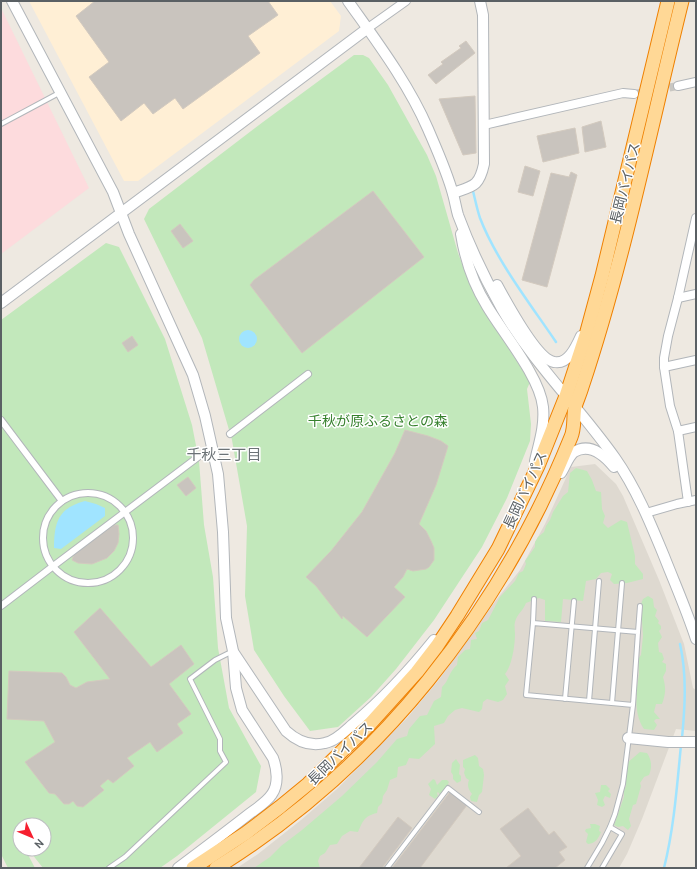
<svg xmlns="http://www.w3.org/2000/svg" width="697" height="869" font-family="Cabin,'Noto Sans JP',sans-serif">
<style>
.commercial{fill:#ffefd5}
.education{fill:#ded9d0}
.medical{fill:#fddbdd}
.green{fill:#c2e8bb}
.water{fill:#a0e4ff}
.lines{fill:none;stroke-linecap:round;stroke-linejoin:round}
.stream{stroke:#a0e4ff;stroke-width:2.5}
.building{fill:#c9c4be;stroke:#d3cabf}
.minor-tunnel{stroke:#c9c7c2;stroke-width:8;stroke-dasharray:8 4;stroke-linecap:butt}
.service-casing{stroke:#b2b6ba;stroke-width:6}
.pedestrian-casing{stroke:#b2b6ba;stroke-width:8}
.minor-casing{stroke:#b2b6ba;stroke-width:10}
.tertiary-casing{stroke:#b2b6ba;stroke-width:12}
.trunk-casing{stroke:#ef8000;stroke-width:15}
.service{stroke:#fff;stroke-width:4}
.pedestrian{stroke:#fff;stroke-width:6}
.minor{stroke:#fff;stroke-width:8}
.tertiary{stroke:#fff;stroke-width:10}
.trunk{stroke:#ffd896;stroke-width:13}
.labels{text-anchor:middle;stroke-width:3;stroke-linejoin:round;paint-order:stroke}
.street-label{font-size:14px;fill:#5a6064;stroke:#fff}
.park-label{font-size:14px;fill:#36812d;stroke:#fff}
.neighbourhood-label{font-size:15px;fill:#6b7276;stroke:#fff}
</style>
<rect width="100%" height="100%" fill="#eee9e1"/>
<!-- commercial -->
<polygon class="commercial" points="29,1 330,1 341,16 339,31 138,181 124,181"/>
<!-- education -->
<polygon class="education" points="595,464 616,484 623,496 659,580 684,644 693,688 696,690 696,731 676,729 642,819 627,854 619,868 237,868 258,854 301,820 337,789 407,718 438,681 497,599 520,570 545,524 571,467"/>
<!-- medical -->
<polygon class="medical" points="1,8 89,188 1,254"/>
<!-- green -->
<g class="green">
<polygon points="354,55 363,55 369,58 388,85 427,155 436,176 458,253 468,279 485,311 530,382 527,389 531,424 530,441 507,498 482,547 434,620 396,669 371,697 338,727 310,731 284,696 254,650 245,596 247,526 232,440 202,338 144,219 149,209 263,122"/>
<polygon points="106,243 119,247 165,339 192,425 199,461 204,525 213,577 218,648 229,708 261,766 256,792 177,856 160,868 43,868 28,849 44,849 44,825 20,825 20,838 18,837 20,840 20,849 25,849 35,868 8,868 1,854 1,320"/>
<path d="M576,468L587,471L592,480L596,491L601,492L602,509L605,516L603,523L608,528L621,520L627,522L635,556V564L643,574V579L627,583L614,584L610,580L612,574L608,572L601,573L596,579L586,581L583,601L563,599L561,622L545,621V600L539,598L526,603C523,611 517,614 515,622C514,626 515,630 515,634C515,645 512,666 505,674L509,680L505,686L507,694L503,700L498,702L487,699L483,702L482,709L479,712L462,708L455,710L448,716L444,723L434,726L435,744L419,759L409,758L406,765L398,767L397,777L390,780L387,790L383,796L382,803L378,807L377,813C364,816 363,821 358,832L350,831L342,836L337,844L330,845L325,853L320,856L318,861L320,868H254L270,857L281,846L302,830L342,796L377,762L397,739L407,736L409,729L420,716L427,715L434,701L441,697L442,687C449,681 449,671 457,665L458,657L465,650L470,649L471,640L477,639L475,633L479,631L482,623L488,620L500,597L515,581L519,573L523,571L526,564L525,561L535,547V542L538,537L544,532L546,526L550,520L553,512L563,496L568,492L570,473Z"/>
<path d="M648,596L653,599L654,607L657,610L655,616L659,621L658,623L661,626V629L659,631L662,637L658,643L659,652L662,653L664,659L662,662L666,664V671L663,677C666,688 666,693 662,704H656L654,712L660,719H656L654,721L657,725L654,730L644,729C638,721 635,705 637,696L636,694L639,674L638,659L641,655L643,636L641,604L643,599Z"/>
<path d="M640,752L647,753C652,760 652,768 649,775L644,777L640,783L641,786L636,804L633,805L629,819L631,826L628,830L623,826L618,827L614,825L624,797V790L626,786V769L627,763Z"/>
<path d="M475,755L478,758L479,766L483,769L484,775L482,792L479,795L477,802L471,801L470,797L472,794C468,789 467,785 469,780L466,778L464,773L465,769L463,767V760Z"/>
<polygon points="456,759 460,765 459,774 461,776 461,781 457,783 453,779 453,775 451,772 452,763"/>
<polygon points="433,779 435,780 437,785 442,780 447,780 449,782 448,784 450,787 444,794 440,795 438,792 437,793 438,796 435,799 429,795 431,789 428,784"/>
<polygon points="601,785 606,785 610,789 608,791 611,794 610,798 605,796 603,800 605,805 602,807 597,805 598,800 595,793 600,792"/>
<path d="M590,824H595L600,826L599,831L601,832C598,839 596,843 588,844L586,842L588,834L585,831L586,829L591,828Z"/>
</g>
<!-- water -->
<g class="water">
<circle cx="248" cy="339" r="9"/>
<path d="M85,501L96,504L105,508V516L61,549L54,548C54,523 58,508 85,501Z"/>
</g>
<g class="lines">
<!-- stream -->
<g class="stream">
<path d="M473,191C475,199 477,209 480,218C496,260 531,305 556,342"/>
<path d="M680,644C687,675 685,707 682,738"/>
<path d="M664,868C674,828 677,786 681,745"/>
</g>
</g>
<!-- building -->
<g class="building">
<polygon points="95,1 268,1 278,15 248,36 260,53 183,109 175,98 153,114 144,103 121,121 89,77 109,62 76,16"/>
<polygon points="466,41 475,53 436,84 428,75 443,64 441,62 461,48 459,46"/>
<polygon points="475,96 476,153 463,155 439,99"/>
<polygon points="601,121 606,147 585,152 582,127"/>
<polygon points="575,128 579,153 543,162 537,136"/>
<polygon points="525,166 540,171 533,196 518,192"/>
<polygon points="571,172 577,175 547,287 522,280 551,173 569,177"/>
<polygon points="373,191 424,257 302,353 250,285 254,280"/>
<polygon points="180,224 193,241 183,248 171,231"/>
<polygon points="132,336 138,345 128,352 122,343"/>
<polygon points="405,430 428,436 441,441 448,446 436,485 419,524 426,531 431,541 434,548 434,560 429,567 426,569 413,571 407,569 403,577 394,587 405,597 367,637 343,616 342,619 316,586 306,577 331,551 362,512 395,453"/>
<polygon points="188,477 196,488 186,496 177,485"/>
<polygon points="114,525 118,525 119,534 118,543 114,551 107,558 92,564 78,563 72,560 74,554"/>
<polygon points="100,608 151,667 181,645 194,664 169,684 191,714 177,724 183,733 157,752 150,742 127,758 134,766 113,783 108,779 100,786 104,790 83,807 77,806 73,801 69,804 64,804 55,794 49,793 25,762 55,742 44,721 7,719 9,671 62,673 66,677 70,685 76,688 87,682 110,679 74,632"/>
<polygon points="450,792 467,805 420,868 392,868"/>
<polygon points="528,808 549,835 554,831 567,847 559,852 565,860 555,868 506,868 521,856 500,829"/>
<polygon points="398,817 412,828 382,868 359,868"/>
</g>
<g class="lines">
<!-- minor-tunnel -->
<polyline class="minor-tunnel" points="634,94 678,86"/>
<defs>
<g id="service">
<polyline points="1,124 59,93"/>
<polyline points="533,623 534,599"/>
<polyline points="638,632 640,606"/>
<polyline points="565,699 574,601"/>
<polyline points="589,701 599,581"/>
<polyline points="612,703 622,583"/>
<polyline points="109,868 125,857 226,762 220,751 220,739 190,679 215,660 233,651"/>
<polyline points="387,868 448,788 479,812"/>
<polyline points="587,868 602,843 610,827 615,814 623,784 633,705 638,632 533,623 526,695 633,705"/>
<polyline points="602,868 622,834 610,827"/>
</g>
<g id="pedestrian">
<polyline points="1,420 62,501"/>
<polyline points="230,434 308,374"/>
<circle cx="88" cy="538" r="45"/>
<polyline points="1,606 52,567 198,457"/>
</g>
<g id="minor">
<polyline points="368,28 406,1"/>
<polyline points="678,86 696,82"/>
<polyline points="484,125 623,93 634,94"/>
<polyline points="678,298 696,294"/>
<polyline points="664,367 696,360"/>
<polyline points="678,431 696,427"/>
<polyline points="688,502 678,431 670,406 664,367 664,358 668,336 678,298 696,218"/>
<polyline points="646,513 677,504 696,500"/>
</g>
<g id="tertiary">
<path d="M12,1L113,192L129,234L193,375L205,416L218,474L223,532L226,618L233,651L236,688L242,710L273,758C277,769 279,784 272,794C267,802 257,808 249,814C226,832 202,850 178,868"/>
<path d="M348,1C377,42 408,83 428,129C437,150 447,172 453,194C455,201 456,208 458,215C470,247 485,279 502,309C533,363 579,407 615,458C636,488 650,522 664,556C675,584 687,611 696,639"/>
<path d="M453,193C473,186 479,187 484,164L483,15L480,1"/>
<path d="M461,234C465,259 474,285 487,306C503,333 540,377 543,407C545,426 539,443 535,461"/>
<path d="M497,285C506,301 536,359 554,362C568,365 576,347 581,336"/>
<polyline points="1,303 368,28"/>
<path d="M561,473C565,467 568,457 574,452C590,442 605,456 614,467"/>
<path d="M234,653L286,731C297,741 310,747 325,743C336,741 345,731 353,724C383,699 409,671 434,640"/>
<polyline points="628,738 668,742 696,742"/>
</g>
<g id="trunk">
<polyline points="193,868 246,833 280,807 308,784 370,724 417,672 437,646 457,616 498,549 538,466 566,396 586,335 602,276 668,1"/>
<path d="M216,868C378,768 500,613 571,437C575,428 573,417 575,407C577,400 580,394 582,387C624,261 650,130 682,1"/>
</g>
</defs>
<!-- service casing -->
<use href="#service" class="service-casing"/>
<!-- pedestrian casing -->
<use href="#pedestrian" class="pedestrian-casing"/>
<!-- minor casing -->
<use href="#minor" class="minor-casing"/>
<!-- tertiary casing -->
<use href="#tertiary" class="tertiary-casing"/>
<!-- trunk casing -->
<use href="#trunk" class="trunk-casing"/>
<!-- service -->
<use href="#service" class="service"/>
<!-- pedestrian -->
<use href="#pedestrian" class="pedestrian"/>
<!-- minor -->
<use href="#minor" class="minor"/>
<!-- tertiary -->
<use href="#tertiary" class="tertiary"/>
<!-- trunk -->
<use href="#trunk" class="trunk"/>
</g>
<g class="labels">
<!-- street labels -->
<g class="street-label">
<text transform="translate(625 183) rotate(-76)" y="5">長岡バイパス</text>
<text transform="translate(525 490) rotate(-65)" y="5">長岡バイパス</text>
<text transform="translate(340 753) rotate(-44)" y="5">長岡バイパス</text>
</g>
<!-- park labels -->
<g class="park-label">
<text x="378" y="426">千秋が原ふるさとの森</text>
</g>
<!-- neighbourhood labels -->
<g class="neighbourhood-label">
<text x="224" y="460">千秋三丁目</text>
</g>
</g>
<!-- border -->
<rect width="697" height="869" fill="none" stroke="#5a6064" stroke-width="4"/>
<!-- north arrow -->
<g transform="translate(32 837) rotate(134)"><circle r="19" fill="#ffffff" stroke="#bdbfc1"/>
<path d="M0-3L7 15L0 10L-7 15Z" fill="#f61f2f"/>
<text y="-6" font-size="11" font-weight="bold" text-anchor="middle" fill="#5a6064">N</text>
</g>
</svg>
